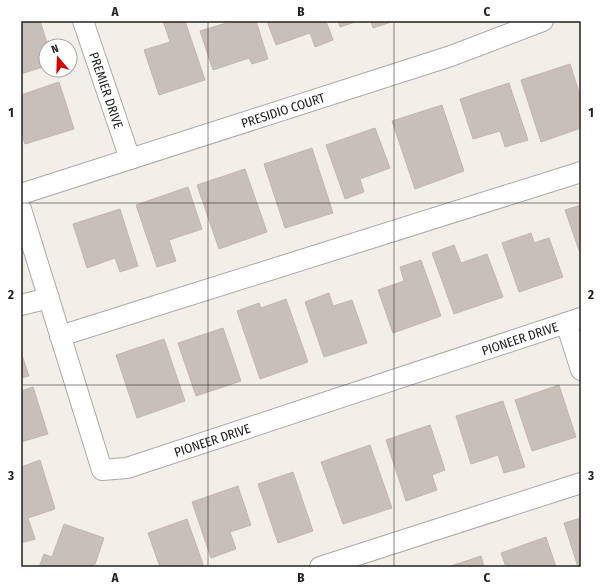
<svg xmlns="http://www.w3.org/2000/svg" width="602" height="588" font-family="'Fira Sans Condensed',sans-serif">
<style>
.building{fill:#c7bfb8;stroke:#c4b6ab}
.lines{fill:none;stroke-linecap:round;stroke-linejoin:round}
.minor-casing{stroke:#a9a9a9;stroke-width:22}
.minor{stroke:#fff;stroke-width:20}
.grid{fill:none;stroke:#222;stroke-width:1;stroke-opacity:0.55}
.labels{text-anchor:middle;stroke-width:3;stroke-linejoin:round;paint-order:stroke}
.street-label{font-size:13px;fill:#222;stroke:#fff}
.neatline{fill:none;stroke:#222;stroke-width:1.5}
.grid-label{font-size:13px;text-anchor:middle;font-weight:bold;fill:#222}
</style>
<rect width="100%" height="100%" fill="#f2efe9"/>
<!-- building -->
<g class="building">
<polygon points="21,21 40,21 48,46 46,46 46,66 21,74"/>
<polygon points="163,21 185,21 205,80 159,95 144,50 170,42"/>
<polygon points="233,21 256,21 268,59 252,64 249,58 213,70 200,31"/>
<polygon points="267,21 326,21 333,40 315,47 310,33 276,45"/>
<polygon points="338,21 358,21 340,27"/>
<polygon points="371,21 394,21 373,28"/>
<polygon points="570,64 581,98 581,128 541,142 521,80"/>
<polygon points="59,82 74,129 25,144 21,131 21,95"/>
<polygon points="509,83 528,140 505,147 500,131 473,139 460,99"/>
<polygon points="442,105 464,171 415,189 392,121"/>
<polygon points="375,128 390,168 360,179 364,192 345,199 326,145"/>
<polygon points="312,148 333,213 285,228 264,164"/>
<polygon points="245,169 267,232 219,249 197,185"/>
<polygon points="188,187 202,229 169,240 176,261 157,267 136,205"/>
<polygon points="581,205 581,256 565,210"/>
<polygon points="120,209 138,266 120,272 115,258 87,268 73,224"/>
<polygon points="531,233 534,243 549,238 563,277 519,292 502,243"/>
<polygon points="454,245 461,263 487,254 503,297 454,314 432,253"/>
<polygon points="421,260 441,316 393,333 378,290 404,281 400,267"/>
<polygon points="329,293 333,306 352,300 367,343 324,357 305,302"/>
<polygon points="286,299 308,362 260,379 237,311 259,303 261,308"/>
<polygon points="223,328 241,381 196,396 178,343"/>
<polygon points="164,339 185,401 137,418 116,355"/>
<polygon points="21,352 29,376 21,378"/>
<polygon points="559,385 576,437 532,451 515,400"/>
<polygon points="33,387 48,434 21,442 21,391"/>
<polygon points="503,401 525,467 504,473 498,455 471,464 456,416"/>
<polygon points="430,425 445,470 432,475 437,490 406,501 386,440"/>
<polygon points="370,445 392,508 343,524 321,462"/>
<polygon points="40,460 55,509 28,518 35,539 21,543 21,467"/>
<polygon points="293,472 313,531 278,543 258,484"/>
<polygon points="238,486 251,525 230,532 236,549 211,558 192,502"/>
<polygon points="581,518 581,567 578,567 564,523"/>
<polygon points="187,519 204,567 160,567 148,533"/>
<polygon points="64,524 104,538 94,567 39,567 44,554 52,557"/>
<polygon points="546,537 556,567 506,567 501,553"/>
<polygon points="481,556 484,567 448,567"/>
</g>
<g class="lines">
<defs>
<g id="minor">
<path id="s1" d="M83,21L130,159"/>
<path id="s2" d="M21,194L451,56L543,21"/>
<path id="s3" d="M21,209L102,470L127,468L581,318"/>
<polyline points="21,305 49,298"/>
<polyline points="566,323 581,370"/>
<polyline points="60,336 581,172"/>
<polyline points="320,567 581,483"/>
</g>
</defs>
<!-- minor casing -->
<use href="#minor" class="minor-casing"/>
<!-- minor -->
<use href="#minor" class="minor"/>
</g>
<!-- grid -->
<path class="grid" d="M208,21V567M394,21V567M21,203H581M21,385H581"/>
<g class="labels">
<!-- street labels -->
<g class="street-label">
<text dy="5" stroke="none"><textPath href="#s1" startOffset="73">PREMIER DRIVE</textPath></text>
<text dy="5" stroke="none"><textPath href="#s2" startOffset="275">PRESIDIO COURT</textPath></text>
<text dy="5" stroke="none"><textPath href="#s3" startOffset="712">PIONEER DRIVE</textPath></text>
<text dy="5" stroke="none"><textPath href="#s3" startOffset="388">PIONEER DRIVE</textPath></text>
</g>
</g>
<!-- border -->
<rect width="602" height="588" fill="none" stroke="#ffffff" stroke-width="44"/>
<!-- north arrow -->
<g transform="translate(58 58) rotate(341)"><circle r="19" fill="#ffffff" stroke="#a7a7a7"/>
<path d="M0-3L7 15L0 10L-7 15Z" fill="#d40000"/>
<text y="-6" font-size="11" font-weight="bold" text-anchor="middle" fill="#222222">N</text>
</g>
<rect x="22" y="22" width="558" height="544" class="neatline"/>
<g class="grid-label">
<text x="115" y="16">A</text>
<text x="301" y="16">B</text>
<text x="487" y="16">C</text>
<text x="11" y="117">1</text>
<text x="591" y="117">1</text>
<text x="11" y="299">2</text>
<text x="591" y="299">2</text>
<text x="11" y="480">3</text>
<text x="591" y="480">3</text>
<text x="115" y="582">A</text>
<text x="301" y="582">B</text>
<text x="487" y="582">C</text>
</g>
</svg>
